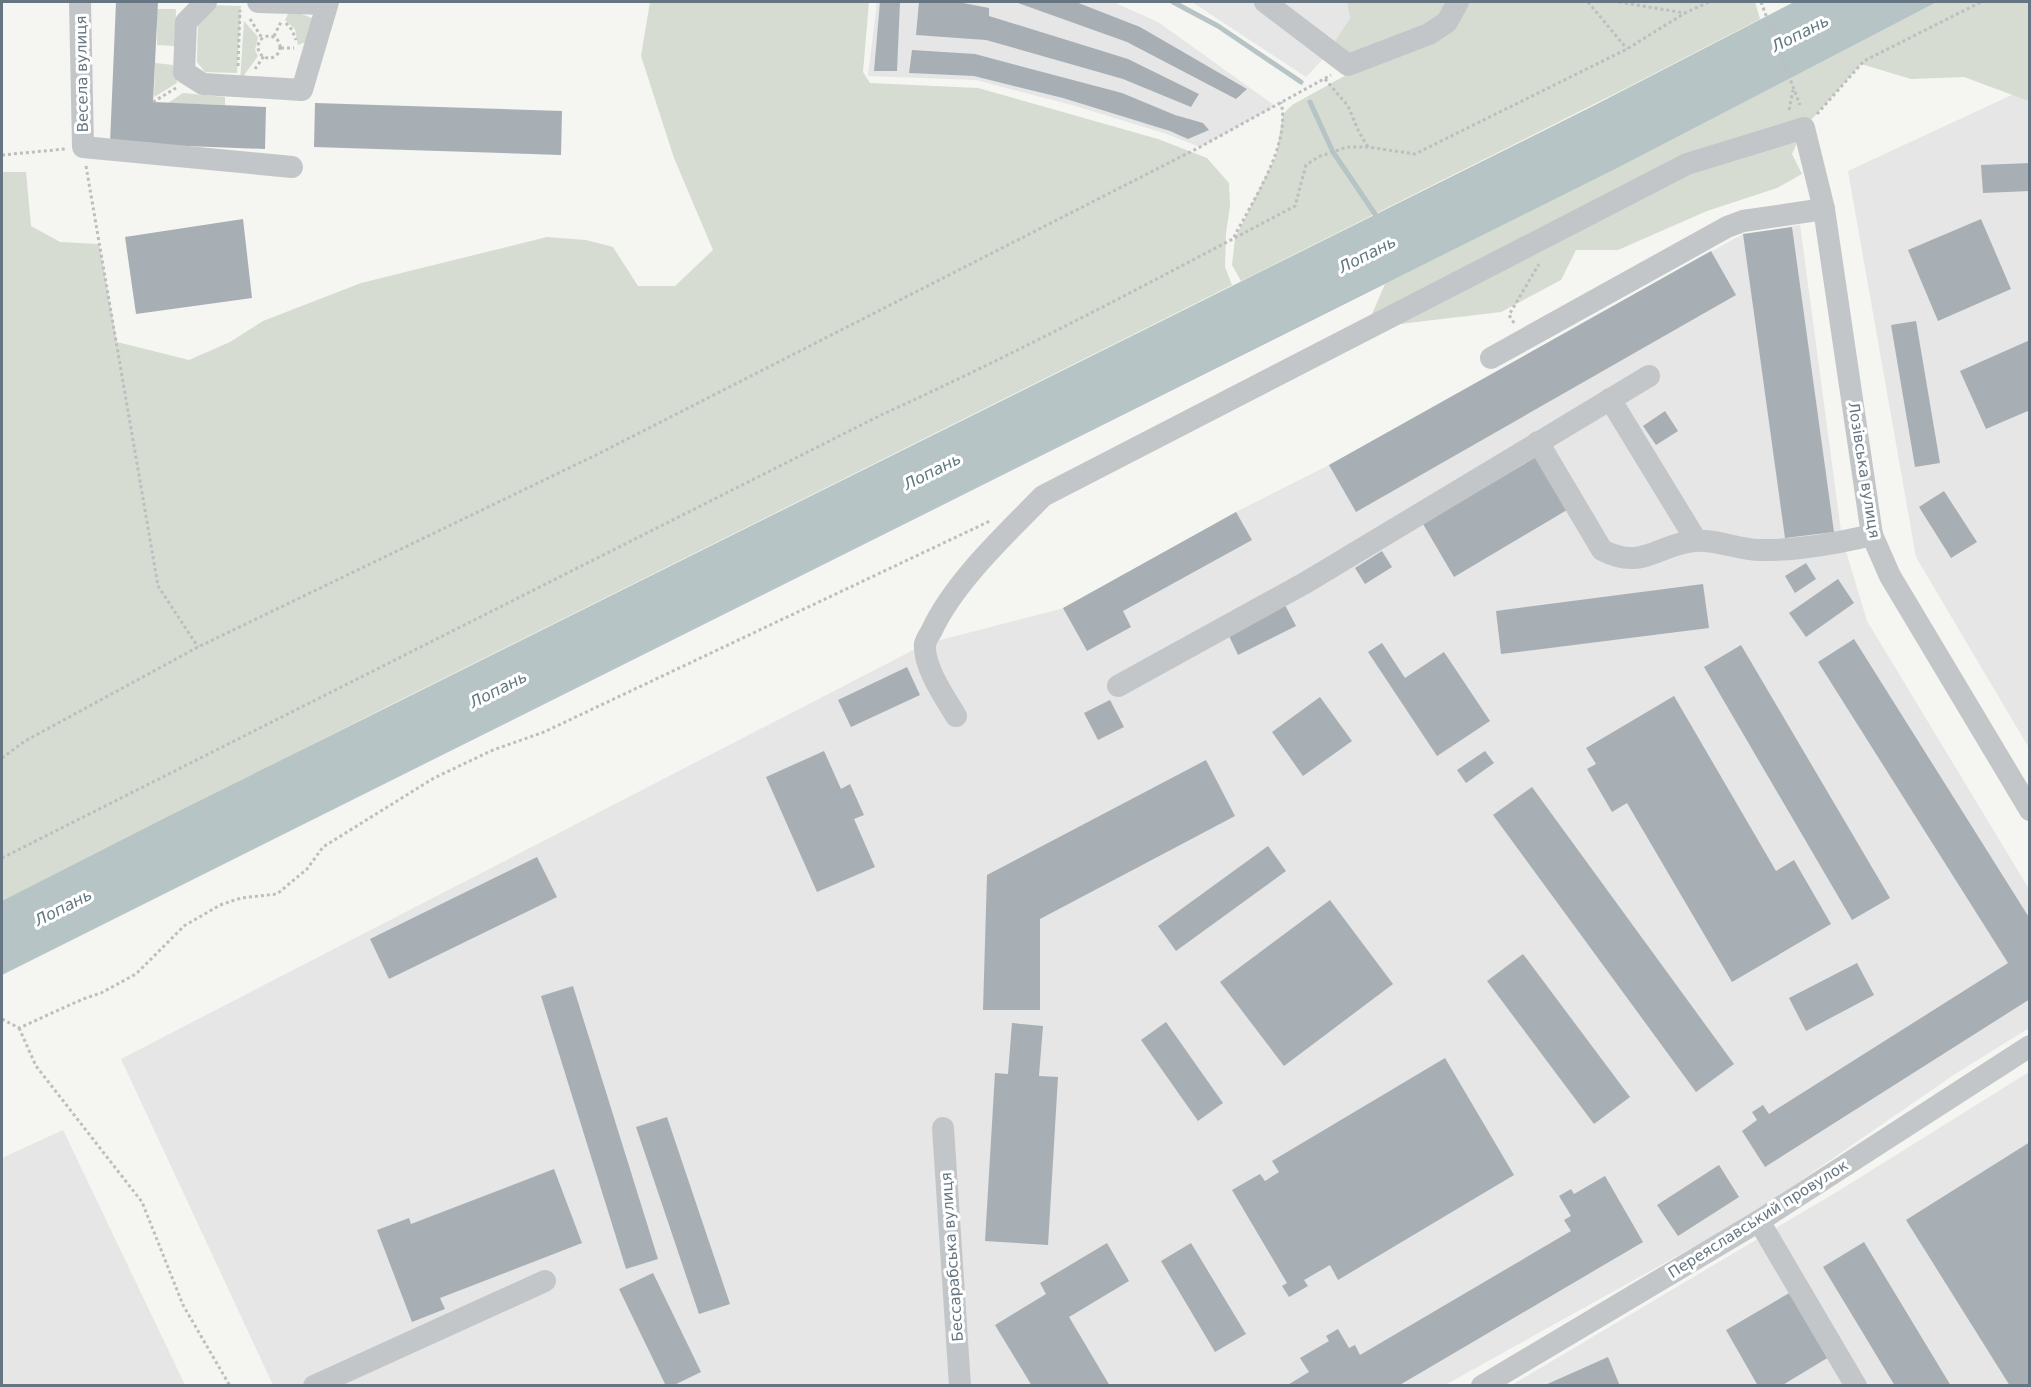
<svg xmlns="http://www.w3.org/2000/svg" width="2031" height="1387" font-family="'DejaVu Sans',sans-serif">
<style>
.built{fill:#e5e6e5}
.green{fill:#d6dcd2}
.water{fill:#b6c4c6}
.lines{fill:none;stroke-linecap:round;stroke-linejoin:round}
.stream{stroke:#b6c4c6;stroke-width:5}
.building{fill:#a7afb4}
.path{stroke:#bcbec0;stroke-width:3;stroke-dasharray:3 3;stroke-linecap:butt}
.minor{stroke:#c3c6c9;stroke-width:22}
.labels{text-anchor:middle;stroke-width:6;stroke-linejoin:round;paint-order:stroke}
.street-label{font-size:15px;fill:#657682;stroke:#fff}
.water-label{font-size:16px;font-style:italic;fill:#60787f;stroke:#fff}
</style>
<rect width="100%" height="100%" fill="#f5f5f1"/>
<!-- built -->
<g class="built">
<polygon points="877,2 1113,2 1158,22 1275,106 1200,147 1164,133 1072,105 976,80 868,76"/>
<polygon points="1192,2 1347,2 1350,18 1325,57 1306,77"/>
<polygon points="2029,87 2029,748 1916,557 1848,171"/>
<polygon points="1800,225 1842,538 1867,621 2029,889 2029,1028 1955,1074 1751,1215 1445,1385 273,1385 121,1059 925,644 1064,608 1236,512 1329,465 1743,234"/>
<polygon points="2029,1072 2029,1385 1510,1386 1840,1190"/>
<polygon points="63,1130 185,1385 2,1385 2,1158"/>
</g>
<!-- green -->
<g class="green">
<polygon points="650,2 869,2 863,72 870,83 978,88 1158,139 1207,158 1229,183 1230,206 1226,233 1225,267 1232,285 382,709 2,902 2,172 26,172 31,226 60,242 99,244 117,342 189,360 230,342 263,321 361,283 547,237 586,240 613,247 638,286 675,286 713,250 674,158 641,56"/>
<polygon points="1347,2 1755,2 1760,19 1628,87 1241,281 1232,265 1235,238 1276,156 1283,114 1292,105 1357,69 1335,41 1350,18"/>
<polygon points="1937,2 2029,2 2029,101 1964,77 1911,79 1861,64 1804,128 1792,154 1802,174 1777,188 1707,211 1618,250 1576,250 1561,280 1501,312 1366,328 1385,284 1580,186"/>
<polygon points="211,5 241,6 237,73 205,72 197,62 198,18"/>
<polygon points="157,9 176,9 175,46 157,45"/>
<polygon points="290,10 312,18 309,41 298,45 295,29 285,20"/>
<polygon points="244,21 258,37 255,50 258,56 240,81"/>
<polygon points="155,63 173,65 177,83 154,97"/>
<polygon points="183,93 225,97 225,105 168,103"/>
</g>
<!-- water -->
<polygon class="water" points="1794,2 1937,2 1619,167 2,975 2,901 165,818 1593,106"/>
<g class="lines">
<!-- stream -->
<g class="stream">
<polyline points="1173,2 1218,26 1301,82"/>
<polyline points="1310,102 1333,152 1375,214"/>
</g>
</g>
<!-- building -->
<g class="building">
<polygon points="116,2 158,2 153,102 266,107 265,149 110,143"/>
<polygon points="880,2 900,2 897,71 874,71"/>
<polygon points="919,2 958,2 989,8 989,16 1128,59 1199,94 1191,107 1123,79 986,40 916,35"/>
<polygon points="1015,2 1076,2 1140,27 1247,89 1236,99 1127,42"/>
<polygon points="912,50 975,54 1122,93 1175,115 1203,123 1209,130 1188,139 1170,131 1063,98 974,76 909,73"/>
<polygon points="315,103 562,111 561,155 314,147"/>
<polygon points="2030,163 2030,191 1983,193 1981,165"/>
<polygon points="243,219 252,298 136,314 125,237"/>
<polygon points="1981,219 2011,289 1938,321 1908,250"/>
<polygon points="1792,227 1834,532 1785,538 1743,234"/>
<polygon points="1711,251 1736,295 1356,512 1329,465"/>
<polygon points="1916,321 1940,463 1915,467 1891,325"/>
<polygon points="2030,340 2030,410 1986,429 1960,371"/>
<polygon points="1665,411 1678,431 1656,445 1643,426"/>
<polygon points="1541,454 1572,507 1454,577 1423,524"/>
<polygon points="1944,491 1977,542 1951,558 1919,507"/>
<polygon points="1236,512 1252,540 1123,611 1131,627 1087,651 1063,608"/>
<polygon points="1382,551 1392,567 1365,584 1355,568"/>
<polygon points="1806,563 1816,579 1795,593 1785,576"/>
<polygon points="1838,579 1854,603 1806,637 1789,613"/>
<polygon points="1703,584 1709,628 1501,654 1496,611"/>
<polygon points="1285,605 1296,626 1238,655 1228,634"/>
<polygon points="1854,639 2030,919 2030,999 1765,1167 1742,1131 1757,1120 1752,1112 1763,1105 1769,1114 2008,963 1818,662"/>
<polygon points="1382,643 1405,678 1444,652 1490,721 1437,756 1368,652"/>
<polygon points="1741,645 1890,898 1852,920 1704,667"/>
<polygon points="907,667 920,695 851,727 838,700"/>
<polygon points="1674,696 1776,871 1794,860 1831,924 1732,982 1627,803 1612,812 1587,769 1596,764 1586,748"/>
<polygon points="1320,697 1352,741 1303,776 1272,732"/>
<polygon points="1110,700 1124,727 1098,740 1084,713"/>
<polygon points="824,751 841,789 850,784 864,815 854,819 875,867 817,892 766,777"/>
<polygon points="1485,751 1494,763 1466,783 1457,770"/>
<polygon points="1206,760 1235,816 1040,919 1040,1010 983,1010 987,875"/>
<polygon points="1532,787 1734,1064 1696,1092 1493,815"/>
<polygon points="1268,846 1286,871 1176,951 1158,926"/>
<polygon points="537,857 557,897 389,979 370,939"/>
<polygon points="1330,900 1393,984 1284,1066 1220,982"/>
<polygon points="1523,954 1630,1097 1594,1124 1487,981"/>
<polygon points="1857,963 1874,995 1806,1031 1789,998"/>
<polygon points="573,986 658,1259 626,1269 541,996"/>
<polygon points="1166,1022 1223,1103 1198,1121 1141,1040"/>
<polygon points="1012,1023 1043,1026 1039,1076 1058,1077 1048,1245 985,1241 995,1073 1008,1074"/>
<polygon points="1445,1058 1514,1175 1338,1280 1330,1265 1304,1280 1308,1286 1289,1297 1282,1286 1287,1283 1232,1190 1260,1174 1265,1181 1279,1172 1272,1161"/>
<polygon points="667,1117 730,1304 699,1314 636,1127"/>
<polygon points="2030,1142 2030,1386 2010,1386 1906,1220"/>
<polygon points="1719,1165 1739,1197 1678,1236 1657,1205"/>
<polygon points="554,1169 582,1243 440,1298 445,1309 412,1322 377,1230 409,1218 411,1224"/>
<polygon points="1605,1176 1643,1242 1398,1386 1286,1386 1309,1372 1300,1358 1329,1341 1326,1336 1338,1329 1349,1348 1355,1345 1360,1355 1571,1231 1564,1220 1571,1216 1559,1196 1571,1189 1574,1194"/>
<polygon points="1864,1242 1951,1386 1895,1386 1823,1267"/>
<polygon points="1107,1243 1129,1281 1069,1317 1110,1386 1032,1386 995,1325 1046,1294 1040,1283"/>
<polygon points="1191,1243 1246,1334 1215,1352 1161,1261"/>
<polygon points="653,1273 701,1372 672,1386 666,1386 619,1289"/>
<polygon points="1791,1292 1829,1357 1781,1386 1758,1386 1726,1330"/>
<polygon points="1608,1357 1620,1386 1543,1386"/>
</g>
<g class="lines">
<!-- path -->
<g class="path">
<polyline points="1588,2 1627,49"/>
<polyline points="1619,2 1685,13"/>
<polyline points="1761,2 1800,105"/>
<polyline points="250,19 262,38"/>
<polyline points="286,23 292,30 296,40"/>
<circle cx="269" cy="47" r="11"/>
<polyline points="274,36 281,22"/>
<polyline points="281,48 294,48"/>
<polyline points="238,66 240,10"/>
<polyline points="255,69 264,56"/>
<polyline points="1325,79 1348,106 1359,132 1368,147"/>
<polyline points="153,102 176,88"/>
<polyline points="1789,110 1793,90"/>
<polyline points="1817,114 1864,61 1981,2"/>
<polyline points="2,155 65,149"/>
<polyline points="86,166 158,586 198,647"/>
<path d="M1234,237C1253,200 1291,145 1281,102"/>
<polyline points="1514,323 1509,315 1539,264"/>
<polyline points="2,758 25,741 198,647 598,454 1200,147 1331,75"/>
<path d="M2,858L881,415C1022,351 1159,278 1295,206L1306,165L1318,157L1347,147H1368L1415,154L1627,49L1685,13L1709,2"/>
<polyline points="2,1019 19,1028 83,999 101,993 136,974 184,926 220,905 241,898 277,894 307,869 323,847 434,778 493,750 544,732 990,521"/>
<polyline points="19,1028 36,1066 142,1202 183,1305 230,1386"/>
</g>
<!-- minor -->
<g class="minor">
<polyline points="80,2 83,147 292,167"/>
<polyline points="206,2 186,22 184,72 203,84 302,90 328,2"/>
<polyline points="258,2 327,4"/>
<polyline points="1265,2 1348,65 1429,34 1447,22 1458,2"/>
<polyline points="1491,358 1727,227 1743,221 1824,209"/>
<polyline points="1610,399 1696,540"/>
<path d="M1538,442L1602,550C1643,571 1656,545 1694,541C1714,539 1737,549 1758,550C1796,551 1834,544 1872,535"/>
<polyline points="1118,686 1305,583 1649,376"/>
<path d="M956,716C945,698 923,666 925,644C926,640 929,635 931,632C953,583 1005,535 1043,496L1687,164L1804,128L1824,209L1872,535L1890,576L2030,810"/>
<polyline points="943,1128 960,1386"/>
<polyline points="1759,1221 1856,1386"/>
<polyline points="314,1386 545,1281"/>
<polyline points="1482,1386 1759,1221 2030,1046"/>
</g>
</g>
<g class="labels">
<!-- street labels -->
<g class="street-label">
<text transform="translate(82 74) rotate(-91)" y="5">Весела вулиця</text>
<text transform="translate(1864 470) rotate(81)" y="5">Лозівська вулиця</text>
<text transform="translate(1758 1219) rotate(-32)" y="5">Переяславський провулок</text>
<text transform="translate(952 1257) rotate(-94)" y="5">Бессарабська вулиця</text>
</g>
<!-- water labels -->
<g class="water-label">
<text transform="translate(1800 33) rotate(-27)" y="6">Лопань</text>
<text transform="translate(1367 254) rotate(-27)" y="6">Лопань</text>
<text transform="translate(932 471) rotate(-27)" y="6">Лопань</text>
<text transform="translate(498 689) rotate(-27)" y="6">Лопань</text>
<text transform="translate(63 907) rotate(-27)" y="6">Лопань</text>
</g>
</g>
<!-- border -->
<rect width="2031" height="1387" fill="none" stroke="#657682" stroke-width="6"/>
</svg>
